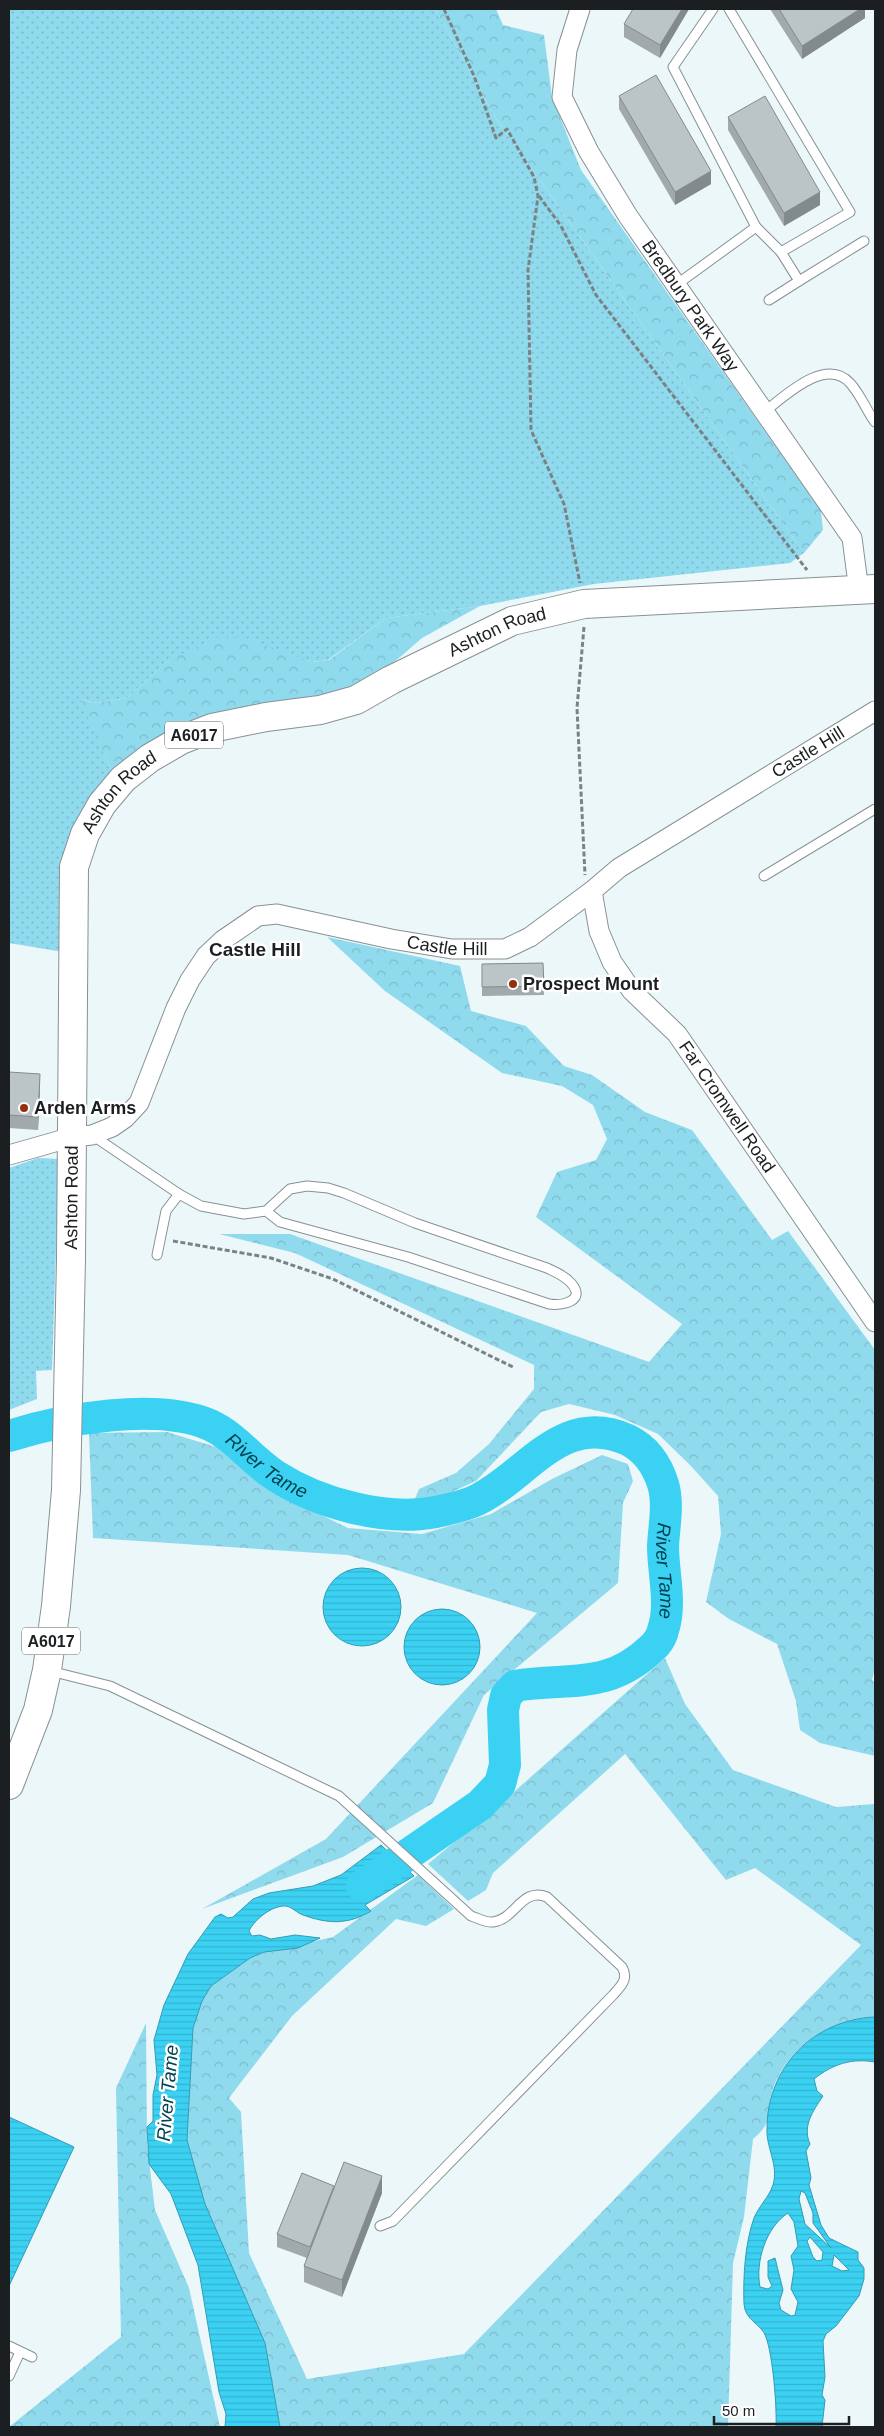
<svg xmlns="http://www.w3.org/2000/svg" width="884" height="2436" font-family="Helvetica,sans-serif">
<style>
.green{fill:url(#green-dots)}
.forest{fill:url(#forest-crowns)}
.water{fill:url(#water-rules);stroke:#329cb4;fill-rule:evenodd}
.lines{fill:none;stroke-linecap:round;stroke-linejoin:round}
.river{stroke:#3bd1f3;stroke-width:32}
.service-casing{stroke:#879194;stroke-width:11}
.minor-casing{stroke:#879194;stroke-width:21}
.trunk-casing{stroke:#879194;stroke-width:30}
.path{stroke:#7b8284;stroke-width:3;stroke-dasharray:5 2.5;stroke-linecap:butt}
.service{stroke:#fff;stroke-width:9}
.minor{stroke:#fff;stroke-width:19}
.trunk{stroke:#fff;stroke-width:28}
.wall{fill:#a1a9ac}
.shaded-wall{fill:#838a8c}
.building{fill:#bbc5c8;stroke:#838a8c}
.poi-dot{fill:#952e0a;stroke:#fff;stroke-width:2}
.labels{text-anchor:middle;stroke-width:5;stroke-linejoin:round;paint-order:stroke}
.shield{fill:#fff;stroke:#606264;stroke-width:1}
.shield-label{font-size:16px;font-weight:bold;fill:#1c1f21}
.street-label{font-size:18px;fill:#1c1f21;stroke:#fff}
.poi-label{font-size:18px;font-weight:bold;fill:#1c1f21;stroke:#fff;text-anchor:start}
.neighbourhood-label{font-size:19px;font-weight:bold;fill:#1c1f21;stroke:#fff}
.water-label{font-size:19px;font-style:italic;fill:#004250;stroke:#fff}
</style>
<defs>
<pattern id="green-dots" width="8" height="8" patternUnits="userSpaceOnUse" patternTransform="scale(1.25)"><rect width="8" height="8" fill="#90daee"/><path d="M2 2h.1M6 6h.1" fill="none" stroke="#7cbbcc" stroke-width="1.8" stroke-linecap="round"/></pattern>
<pattern id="forest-crowns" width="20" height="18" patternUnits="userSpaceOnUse" patternTransform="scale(1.25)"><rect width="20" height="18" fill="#90daee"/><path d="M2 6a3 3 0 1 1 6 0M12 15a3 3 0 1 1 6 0" fill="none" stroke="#7cbbcc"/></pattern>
<pattern id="water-rules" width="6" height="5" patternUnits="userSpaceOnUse" patternTransform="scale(1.25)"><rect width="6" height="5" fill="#3bd1f3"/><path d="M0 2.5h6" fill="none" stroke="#33b3d0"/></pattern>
</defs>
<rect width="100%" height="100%" fill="#ecf7fa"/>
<!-- green -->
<g class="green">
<polygon points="9,9 435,9 495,117 804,553 790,563 594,584 480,606 386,618 328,660 311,662 285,654 169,660 127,698 98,703 81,700 113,774 63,952 9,943"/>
<polygon points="38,1158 59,1159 52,1370 36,1371 37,1399 9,1410 9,1168"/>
</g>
<!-- forest -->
<g class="forest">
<polygon points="435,9 496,9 503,25 544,35 552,97 581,170 821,511 823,530 804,553 495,117"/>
<polygon points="480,606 422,638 392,664 366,682 336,695 206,715 177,725 144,746 113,774 80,700 98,703 127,698 169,660 220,636 247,638 311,662 329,660 386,618"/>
<polygon points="327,937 460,966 471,1011 526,1026 564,1066 592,1075 645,1112 692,1130 772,1240 788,1231 875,1350 875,1668 872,1680 875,1682 875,1756 820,1743 800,1730 796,1701 777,1644 729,1619 706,1602 721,1534 718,1496 690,1465 658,1434 615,1415 569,1404 541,1412 476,1481 436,1499 414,1501 419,1489 456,1473 489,1444 534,1389 534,1365 295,1253 219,1234 290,1234 649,1362 682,1324 536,1217 557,1172 596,1160 607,1139 593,1105 562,1086 502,1073 385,991"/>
<polygon points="167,1432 216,1447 276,1493 348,1528 422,1534 491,1514 552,1479 602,1455 628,1464 633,1481 623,1503 618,1583 484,1695 433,1803 343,1857 202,1909 326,1839 537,1613 348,1555 93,1538 89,1433"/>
<path d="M665,1658L685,1704L733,1770L836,1807L875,1804V2017C831,2019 785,2048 772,2092C765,2117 775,2120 753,2139L744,2217L733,2263L728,2427H280L265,2343L204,2202L187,2140L193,2028L202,2001L211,1986L250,1958L264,1952L333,1937L418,1875L454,1909L426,1926L396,1919L292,2016L229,2098L241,2112L249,2253L307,2379L464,2354L861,1945L755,1868L726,1880L625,1754L493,1873L486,1890L468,1901L428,1864L515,1791Z"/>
<polygon points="146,2023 147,2144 155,2210 189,2288 220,2427 9,2427 121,2337 116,2088"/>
</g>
<!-- water -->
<g class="water">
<circle cx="362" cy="1607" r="39"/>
<circle cx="442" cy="1647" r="38"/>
<path d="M381,1845L414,1876L365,1905L371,1911C348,1925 328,1924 303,1915C297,1913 292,1907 286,1906C272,1905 254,1920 249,1931L252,1936L260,1935L271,1939L295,1935L320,1938L298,1948L264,1952L250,1958L211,1986L202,2001L193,2028L187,2140L205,2204L265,2343L280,2427H225L226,2414L219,2392L198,2265L171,2194L149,2164L147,2127L153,2121V2095L157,2075L154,2040L164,2005L188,1954L215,1917L221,1914L228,1918L233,1917L253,1899L269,1893L313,1886L341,1875Z"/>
<path d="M875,2017V2062C851,2058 833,2064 814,2079L817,2091L823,2096C813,2111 802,2126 810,2144L806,2151L811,2178L809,2185L821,2225L829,2238L858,2252V2260L864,2268V2279L859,2296L836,2326L826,2334L823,2341L825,2377L822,2395L825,2400L822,2427H776C777,2406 773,2357 766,2337C762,2324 745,2321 744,2304C743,2277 745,2243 754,2218C759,2206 769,2197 773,2185C779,2165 766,2148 767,2129C767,2067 813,2020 875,2017ZM801,2191L805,2193L813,2213V2223L831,2248L805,2224L799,2199ZM788,2213L794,2222L798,2246L791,2256L794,2270L791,2289L798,2302L795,2315L791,2316L781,2310L779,2303L783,2290L775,2258L768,2261V2277L772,2286L768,2289L760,2287C755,2262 766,2227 788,2213ZM810,2237L823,2252L822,2260L817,2261L813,2257L807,2241ZM834,2255L849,2270L842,2271L832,2266Z"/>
<polygon points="9,2117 74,2147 9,2286"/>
</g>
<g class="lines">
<!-- river -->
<path class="river" id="s1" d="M9,1436C62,1419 157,1402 210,1425C236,1437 252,1461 276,1476C318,1503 386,1522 436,1512C449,1509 465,1506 477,1500C528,1475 562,1410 628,1440C646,1449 657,1465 663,1484C669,1504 664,1526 663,1546C663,1573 672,1604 663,1630C662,1636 657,1644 652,1648C607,1691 569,1677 515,1686L506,1696L503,1710L505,1765L500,1784L480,1805L362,1886"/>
<defs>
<g id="service">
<polyline points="713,9 673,67 756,227 781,252 850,212 729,9"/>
<polyline points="781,252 799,281 864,241"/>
<polyline points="676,285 756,227"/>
<polyline points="769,300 799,281"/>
<path d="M764,412C784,397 825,356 850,383C861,395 866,410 875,422"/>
<polyline points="764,876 875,809"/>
<path d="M92,1135L179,1194L201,1206L244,1214L266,1211L290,1189L307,1186L328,1188L344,1193L415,1223L547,1268C555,1272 564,1275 571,1283C587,1301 562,1306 549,1304L408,1257L280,1222L266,1211"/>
<polyline points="157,1255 166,1211 179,1194"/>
<path d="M50,1671L110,1686L339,1796L471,1916C478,1918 486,1923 493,1922C516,1919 521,1887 547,1897L622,1967C629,1979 621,1986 613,1995L393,2221L380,2226"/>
<polyline points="9,2346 32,2357"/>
<polyline points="9,2376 20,2352"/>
</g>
<g id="minor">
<path id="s2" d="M580,9L567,50L562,97L589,152L628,216L852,538L859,591"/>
<path id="s3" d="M592,891L599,931L612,962L632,991L677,1034L875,1322"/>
<path id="s4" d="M9,1155L72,1137L92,1135L112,1127L125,1118L139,1103L176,1008L190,980L206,956L223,940L258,916L277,914L391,939L452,949H505L530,937L592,891L619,868L875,711"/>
</g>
<g id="trunk">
<path id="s5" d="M9,1785L38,1710L47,1670L56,1606L66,1490L71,1259L74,867L85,834L102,804L123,779L150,758L181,740L212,728L266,717L320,710L356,700L391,680L512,621L584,604L875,589"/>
</g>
</defs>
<!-- service casing -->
<use href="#service" class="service-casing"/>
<!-- minor casing -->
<use href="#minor" class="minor-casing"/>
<!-- trunk casing -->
<use href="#trunk" class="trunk-casing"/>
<!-- path -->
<g class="path">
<polyline points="444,9 474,76 496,138 507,129 534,177 538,196 528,270 531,430 564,504 580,583"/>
<polyline points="539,196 561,226 596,295 807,570"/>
<polyline points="584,627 577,708 585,875"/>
<polyline points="173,1241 271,1258 333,1279 515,1368"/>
</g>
<!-- service -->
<use href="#service" class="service"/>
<!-- minor -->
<use href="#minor" class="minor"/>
<!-- trunk -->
<use href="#trunk" class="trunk"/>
</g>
<!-- wall -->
<g class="wall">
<polygon points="689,9 660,58 624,37 624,24"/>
<polygon points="770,9 865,9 865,18 802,59"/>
<polygon points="619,96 711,184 675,205 619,109"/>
<polygon points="728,117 820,205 784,226 728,130"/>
<polygon points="543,963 544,995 482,996 482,964"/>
<polygon points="9,1072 40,1087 38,1130 9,1128"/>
<polygon points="334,2186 382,2193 342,2297 304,2282 304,2266 307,2258 277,2247 277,2234"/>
</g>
<!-- shaded-wall -->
<g class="shaded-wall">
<polygon points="682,9 689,9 660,58 660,45"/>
<polygon points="860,9 865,9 865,18 802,59 802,46"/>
<polygon points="711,171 711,184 675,205 675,192"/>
<polygon points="820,192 820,205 784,226 784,213"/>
<polygon points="40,1074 40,1087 38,1130 38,1117"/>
<polygon points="382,2176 382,2193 342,2297 342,2280"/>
</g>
<!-- building -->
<g class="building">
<polygon points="633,9 682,9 660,45 624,24"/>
<polygon points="779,9 860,9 802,46"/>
<polygon points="656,75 711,171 675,192 619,96"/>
<polygon points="765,96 820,192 784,213 728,117"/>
<polygon points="543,963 544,986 482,987 482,964"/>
<polygon points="9,1072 40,1074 38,1117 9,1115"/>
<polygon points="344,2162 382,2176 342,2280 304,2266"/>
<polygon points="302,2173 334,2186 310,2247 277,2234"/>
</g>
<!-- markers -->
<g class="poi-dot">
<circle cx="513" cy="984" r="5"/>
<circle cx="24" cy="1108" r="5"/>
</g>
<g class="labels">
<!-- shield labels -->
<g class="shield">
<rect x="165" y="721.5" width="58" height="27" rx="4"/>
<rect x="22" y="1627.5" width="58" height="27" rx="4"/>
</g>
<g class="shield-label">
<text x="194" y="741">A6017</text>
<text x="51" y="1647">A6017</text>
</g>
<!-- street labels -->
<g class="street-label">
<text dy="6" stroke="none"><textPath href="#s2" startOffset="336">Bredbury Park Way</textPath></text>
<text dy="6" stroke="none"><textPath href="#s5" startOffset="1435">Ashton Road</textPath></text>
<text dy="6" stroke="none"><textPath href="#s4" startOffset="984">Castle Hill</textPath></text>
<text dy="6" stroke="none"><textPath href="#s5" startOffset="1015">Ashton Road</textPath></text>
<text dy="6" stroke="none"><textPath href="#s4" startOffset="564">Castle Hill</textPath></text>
<text dy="6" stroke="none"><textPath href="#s3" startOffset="260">Far Cromwell Road</textPath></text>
<text dy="6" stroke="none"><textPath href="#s5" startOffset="595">Ashton Road</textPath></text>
</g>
<!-- poi labels -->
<g class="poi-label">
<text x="523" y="990">Prospect Mount</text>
<text x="34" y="1114">Arden Arms</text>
</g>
<!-- neighbourhood labels -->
<g class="neighbourhood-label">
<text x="255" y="956">Castle Hill</text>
</g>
<!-- water labels -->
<g class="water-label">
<text dy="7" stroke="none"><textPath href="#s1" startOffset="275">River Tame</textPath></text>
<text dy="7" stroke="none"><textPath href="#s1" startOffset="816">River Tame</textPath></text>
<text transform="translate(167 2093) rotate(-85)" y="7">River Tame</text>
</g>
</g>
<!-- border -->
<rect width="884" height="2436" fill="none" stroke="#1c1f21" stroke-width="20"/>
<!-- scale -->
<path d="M714 2416v8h135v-8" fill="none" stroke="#1c1f21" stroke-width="2.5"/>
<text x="722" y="2416" font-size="15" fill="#1c1f21" stroke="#ffffff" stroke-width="4" paint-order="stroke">50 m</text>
</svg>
